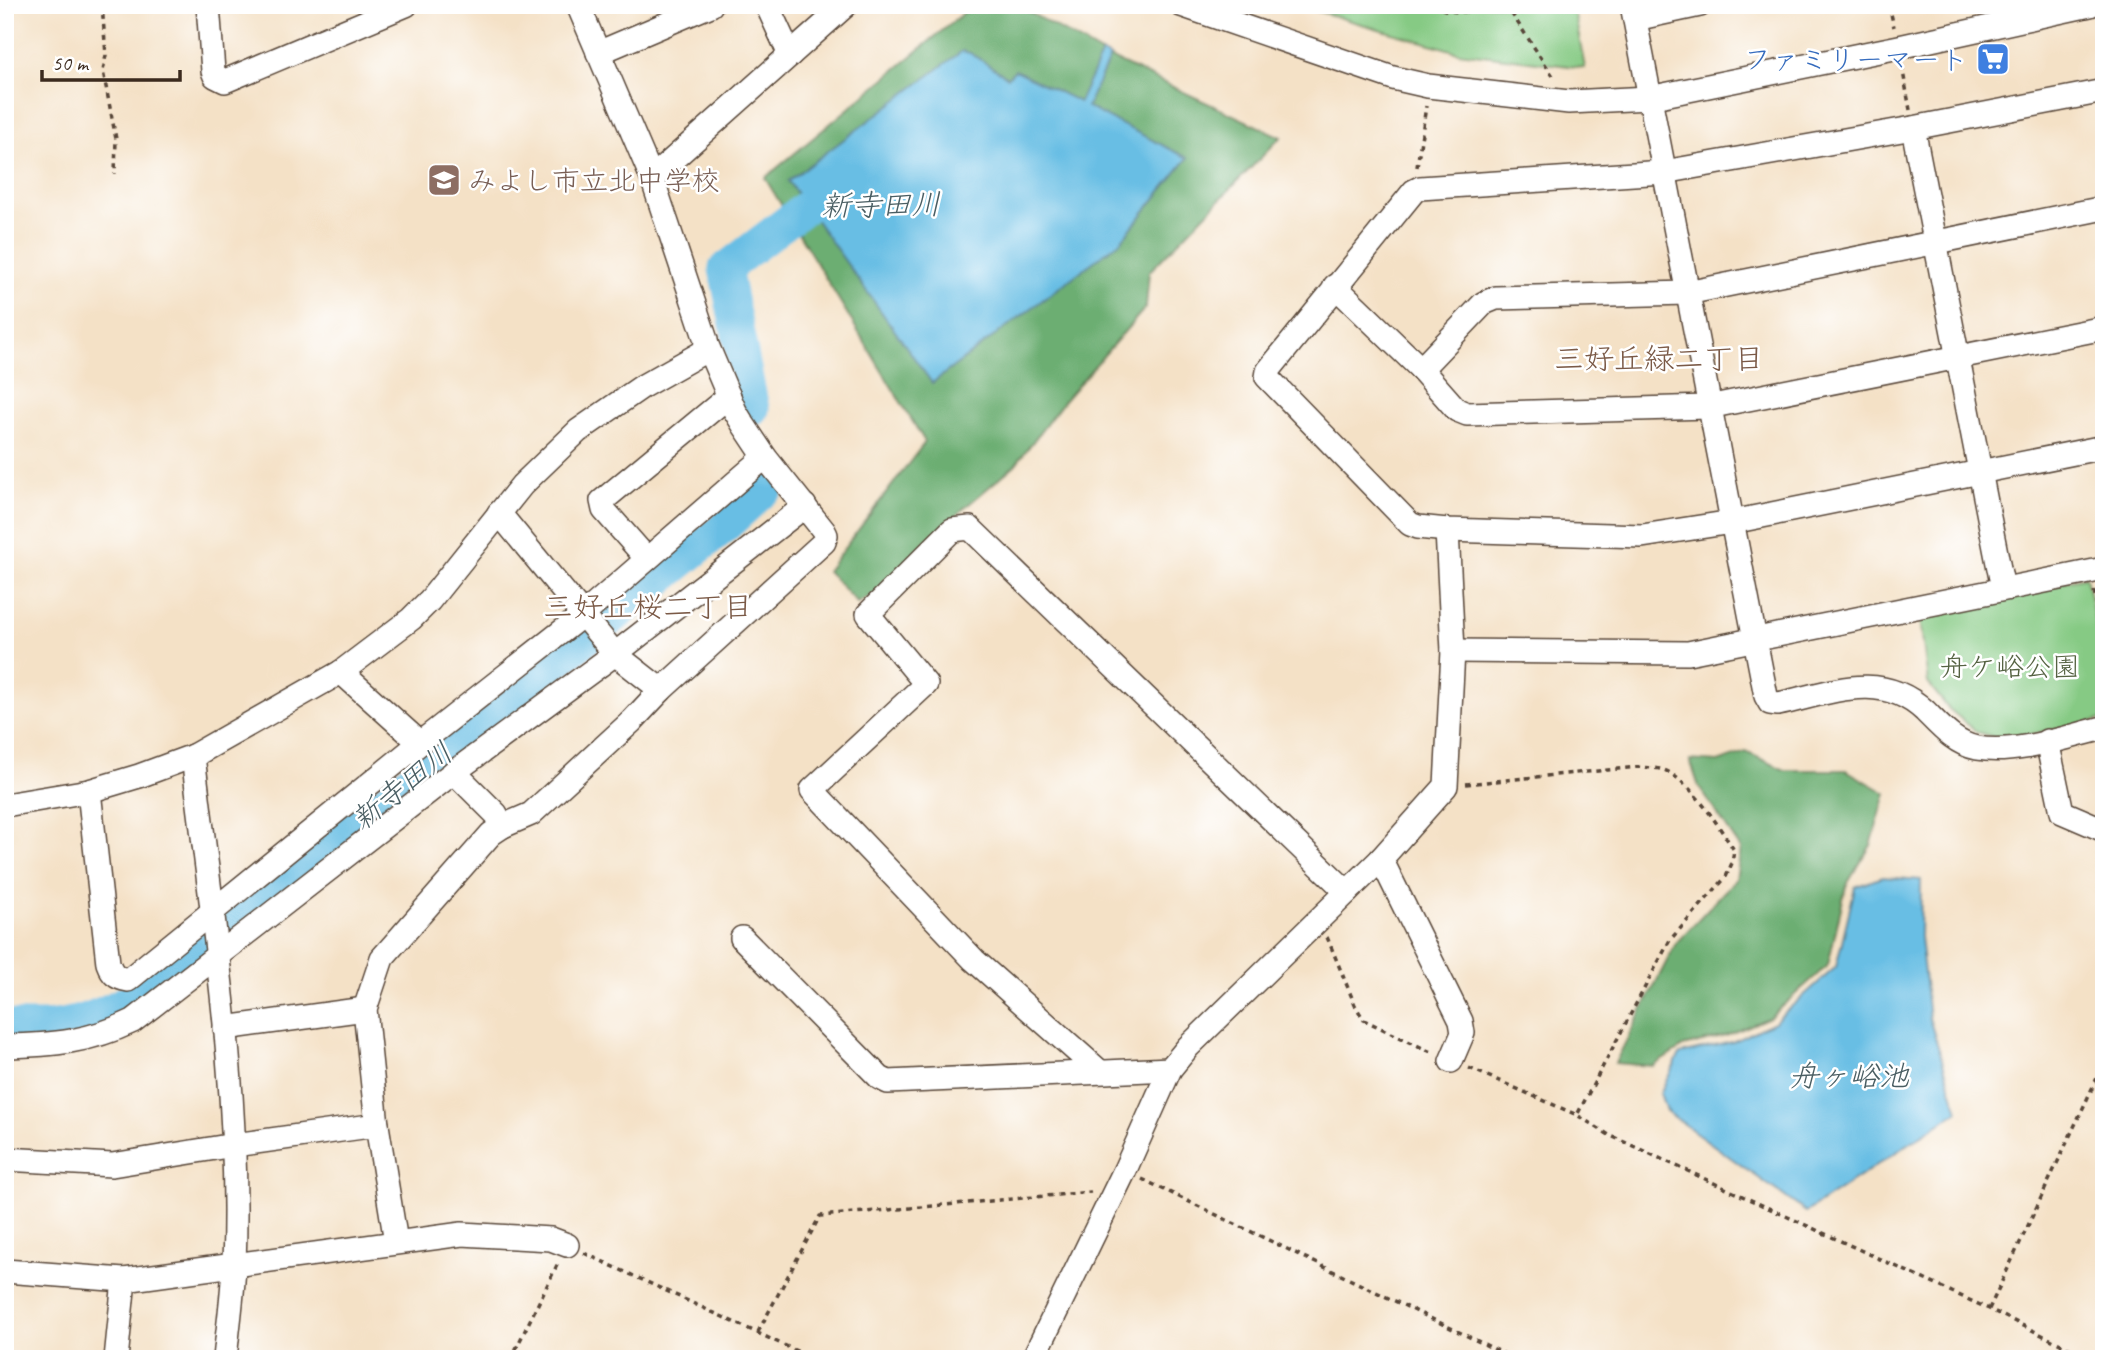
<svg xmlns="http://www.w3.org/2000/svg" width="2109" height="1364" font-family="Caveat,'Klee One',sans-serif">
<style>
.green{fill:#86ca84;stroke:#607a51;stroke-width:2}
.forest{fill:#6cae72;stroke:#546c48;stroke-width:2}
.water{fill:#67bee4;stroke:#517481;stroke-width:2}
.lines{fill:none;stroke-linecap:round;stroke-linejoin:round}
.river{stroke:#67bee4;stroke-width:33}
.minor-casing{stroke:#574537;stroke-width:26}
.path{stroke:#574537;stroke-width:3.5;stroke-dasharray:5 5;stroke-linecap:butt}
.minor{stroke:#fff;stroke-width:23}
.labels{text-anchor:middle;stroke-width:5;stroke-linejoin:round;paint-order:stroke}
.shop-label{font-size:28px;fill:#366cbe;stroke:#fff;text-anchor:end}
.education-label{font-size:28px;fill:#785e54;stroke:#fff;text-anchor:start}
.park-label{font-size:28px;fill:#556242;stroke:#fff}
.water-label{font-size:30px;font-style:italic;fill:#4a5e63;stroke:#fff}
.neighbourhood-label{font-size:30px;fill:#7b5a47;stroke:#fff}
</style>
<rect width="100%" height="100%" fill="#fff"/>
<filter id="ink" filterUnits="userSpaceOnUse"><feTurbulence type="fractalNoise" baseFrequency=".0143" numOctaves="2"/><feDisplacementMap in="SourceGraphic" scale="14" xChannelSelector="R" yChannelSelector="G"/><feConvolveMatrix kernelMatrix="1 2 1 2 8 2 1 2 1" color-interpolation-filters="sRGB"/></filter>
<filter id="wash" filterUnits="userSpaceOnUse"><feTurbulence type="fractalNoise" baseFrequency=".00686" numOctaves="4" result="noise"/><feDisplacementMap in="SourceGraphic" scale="28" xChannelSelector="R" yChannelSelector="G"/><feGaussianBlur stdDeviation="1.57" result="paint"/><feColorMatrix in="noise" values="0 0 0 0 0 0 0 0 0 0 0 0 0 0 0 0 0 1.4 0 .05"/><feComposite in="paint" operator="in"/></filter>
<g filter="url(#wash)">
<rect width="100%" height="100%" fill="#f4e1c6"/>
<!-- green -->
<g class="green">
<polygon points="1296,5 1573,5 1585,68 1458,52"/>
<polygon points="2086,577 2104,666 2104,719 2004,740 1977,732 1949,709 1928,683 1919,611"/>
</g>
<!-- forest -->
<g class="forest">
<polygon points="973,5 1017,5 1106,56 1281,137 1149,272 1146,307 1064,401 1015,465 962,510 882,591 857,603 827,571 925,442 765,178"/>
<polygon points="1746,752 1785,770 1846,770 1886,793 1871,845 1846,886 1828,965 1770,1017 1726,1036 1683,1047 1653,1066 1615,1063 1676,943 1736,879 1741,849 1699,787 1690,760 1718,762"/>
</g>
<!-- water -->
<g class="water">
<polygon points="962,51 970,53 1008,77 1015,70 1079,102 1102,53 1110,57 1087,107 1188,158 1121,241 932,383 788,181"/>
<polygon points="1882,877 1921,880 1920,937 1929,1018 1958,1111 1806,1212 1666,1111 1660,1093 1680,1054 1732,1042 1774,1022 1836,967 1855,887"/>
</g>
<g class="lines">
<!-- river -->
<g class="river">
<polyline points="753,409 725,269 814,201 849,202"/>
<path d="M5,1026C22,1027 39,1028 55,1026C90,1022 123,1005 152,986L620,612L722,529L769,486"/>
</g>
</g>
</g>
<g filter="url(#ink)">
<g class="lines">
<defs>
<g id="minor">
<polyline points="208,5 213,71 215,76 225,81 406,5"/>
<polyline points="767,5 790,55"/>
<polyline points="1181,5 1393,78 1428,86 1569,102 1649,98 1899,47 2090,5"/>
<path d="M1632,5L1766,696L1770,703L1778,704C1830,693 1881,669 1925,711C1940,726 1955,744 1977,748C2015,755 2066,737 2104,728"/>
<polyline points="1635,19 1700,5"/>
<polyline points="598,53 711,5"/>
<polyline points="2104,91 1913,128 1664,172 1420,188 1414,191 1268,371 1267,377 1410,524 1418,527 1447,530 1642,536 1732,522 2104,447"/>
<polyline points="1913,128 2003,589"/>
<polyline points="652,178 846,5"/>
<polyline points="1335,286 1421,369 1457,410 1467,414 1708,407 2104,328"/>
<polyline points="1421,369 1484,303 1496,298 1687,293 2104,208"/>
<polyline points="499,513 615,654 661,690"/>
<polyline points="647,559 604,510 602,501 729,396"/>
<polyline points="1453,651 1688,653 2104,569"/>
<polyline points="341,672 420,743"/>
<polyline points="2047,741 2062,812 2104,830"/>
<path d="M193,756C213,924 241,1094 234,1264C233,1295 228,1327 225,1359"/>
<path d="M89,791L108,963C112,974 116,978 128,980L420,743L584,614L765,457"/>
<polyline points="5,805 89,791 139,776 193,756 341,672 411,619 430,600 522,485 578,431 643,386 705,351 706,340 652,178 578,5"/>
<polyline points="503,826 531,814 632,721 661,690 824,542 826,535 824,531 765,457 743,424 735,411 707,345"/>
<polyline points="1381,859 1461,1021 1463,1033 1451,1061"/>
<polyline points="742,938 880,1078 888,1082 1170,1069"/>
<polyline points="225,1028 365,1009"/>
<path d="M5,1046C53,1045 89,1042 133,1021L454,772L615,654L805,506"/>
<polyline points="1099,1071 974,960 812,790 926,684 868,614 952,530 970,528 1347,892"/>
<polyline points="5,1159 112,1165 234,1145 377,1125"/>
<polyline points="396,1242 377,1125 365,1009 382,958 491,834 503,826 496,814 454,772"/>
<polyline points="5,1271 124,1280 462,1234 551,1239 567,1245"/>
<polyline points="116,1359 124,1280"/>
<polyline points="1033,1359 1125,1170 1170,1069 1188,1047 1381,859 1446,786 1453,651 1447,530"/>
</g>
</defs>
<!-- minor casing -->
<use href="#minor" class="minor-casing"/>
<!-- path -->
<g class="path">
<polyline points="102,5 106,55 103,71 116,139 115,174"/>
<path d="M1433,5C1455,17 1480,11 1502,5"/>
<polyline points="1506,5 1555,79"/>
<polyline points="1889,5 1894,27"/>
<polyline points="1902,66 1910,110"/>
<polyline points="1417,167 1426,106"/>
<polyline points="2094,591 2104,639"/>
<path d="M1466,784L1637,767C1648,768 1661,767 1670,773C1697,790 1717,824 1734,850L1732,863L1726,877L1670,940L1577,1115"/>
<polyline points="1327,937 1355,1005 1364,1020 1433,1053"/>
<polyline points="1469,1068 1577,1115 1609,1135 1989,1309 2091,1359"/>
<polyline points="1142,1179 1515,1359"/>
<polyline points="584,1253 814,1359"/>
<polyline points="1989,1309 2104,1063"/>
<polyline points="758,1332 820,1216 1091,1192"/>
<polyline points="511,1359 558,1263"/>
</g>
<!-- minor -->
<use href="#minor" class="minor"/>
</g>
</g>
<!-- icons -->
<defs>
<symbol id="supermarket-square" viewBox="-11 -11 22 22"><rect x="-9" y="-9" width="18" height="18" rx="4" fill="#3f7fe0" stroke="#fff"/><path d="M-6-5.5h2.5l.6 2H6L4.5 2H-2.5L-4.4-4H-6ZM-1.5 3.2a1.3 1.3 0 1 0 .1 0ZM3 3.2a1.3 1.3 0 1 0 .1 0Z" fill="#fff"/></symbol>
<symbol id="school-square" viewBox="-11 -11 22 22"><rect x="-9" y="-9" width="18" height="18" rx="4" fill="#8d6e63" stroke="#fff"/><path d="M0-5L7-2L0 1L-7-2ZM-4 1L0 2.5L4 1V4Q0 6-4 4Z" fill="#fff"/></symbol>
</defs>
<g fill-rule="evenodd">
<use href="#supermarket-square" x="1974" y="40" width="38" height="38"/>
<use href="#school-square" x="425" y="161" width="38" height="38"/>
</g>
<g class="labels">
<!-- shop labels -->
<g class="shop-label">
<text x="1968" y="69">ファミリーマート</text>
</g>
<!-- education labels -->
<g class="education-label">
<text x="468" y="190">みよし市立北中学校</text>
</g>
<!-- park labels -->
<g class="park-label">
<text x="2010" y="676">舟ケ峪公園</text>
</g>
<!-- water labels -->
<g class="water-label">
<text transform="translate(881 205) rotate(-1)" y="10">新寺田川</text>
<text transform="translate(402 786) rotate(-39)" y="10">新寺田川</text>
<text x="1849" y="1086">舟ヶ峪池</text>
</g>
<!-- neighbourhood labels -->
<g class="neighbourhood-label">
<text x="1659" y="369">三好丘緑二丁目</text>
<text x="648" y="617">三好丘桜二丁目</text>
</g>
</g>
<!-- margin -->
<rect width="2109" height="1364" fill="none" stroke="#fff" stroke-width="28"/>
<!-- scale -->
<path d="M42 70v10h138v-10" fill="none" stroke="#3b2a1e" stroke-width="3.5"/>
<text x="52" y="70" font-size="21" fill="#3b2a1e" stroke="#ffffff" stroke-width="5" paint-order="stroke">50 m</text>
</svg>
